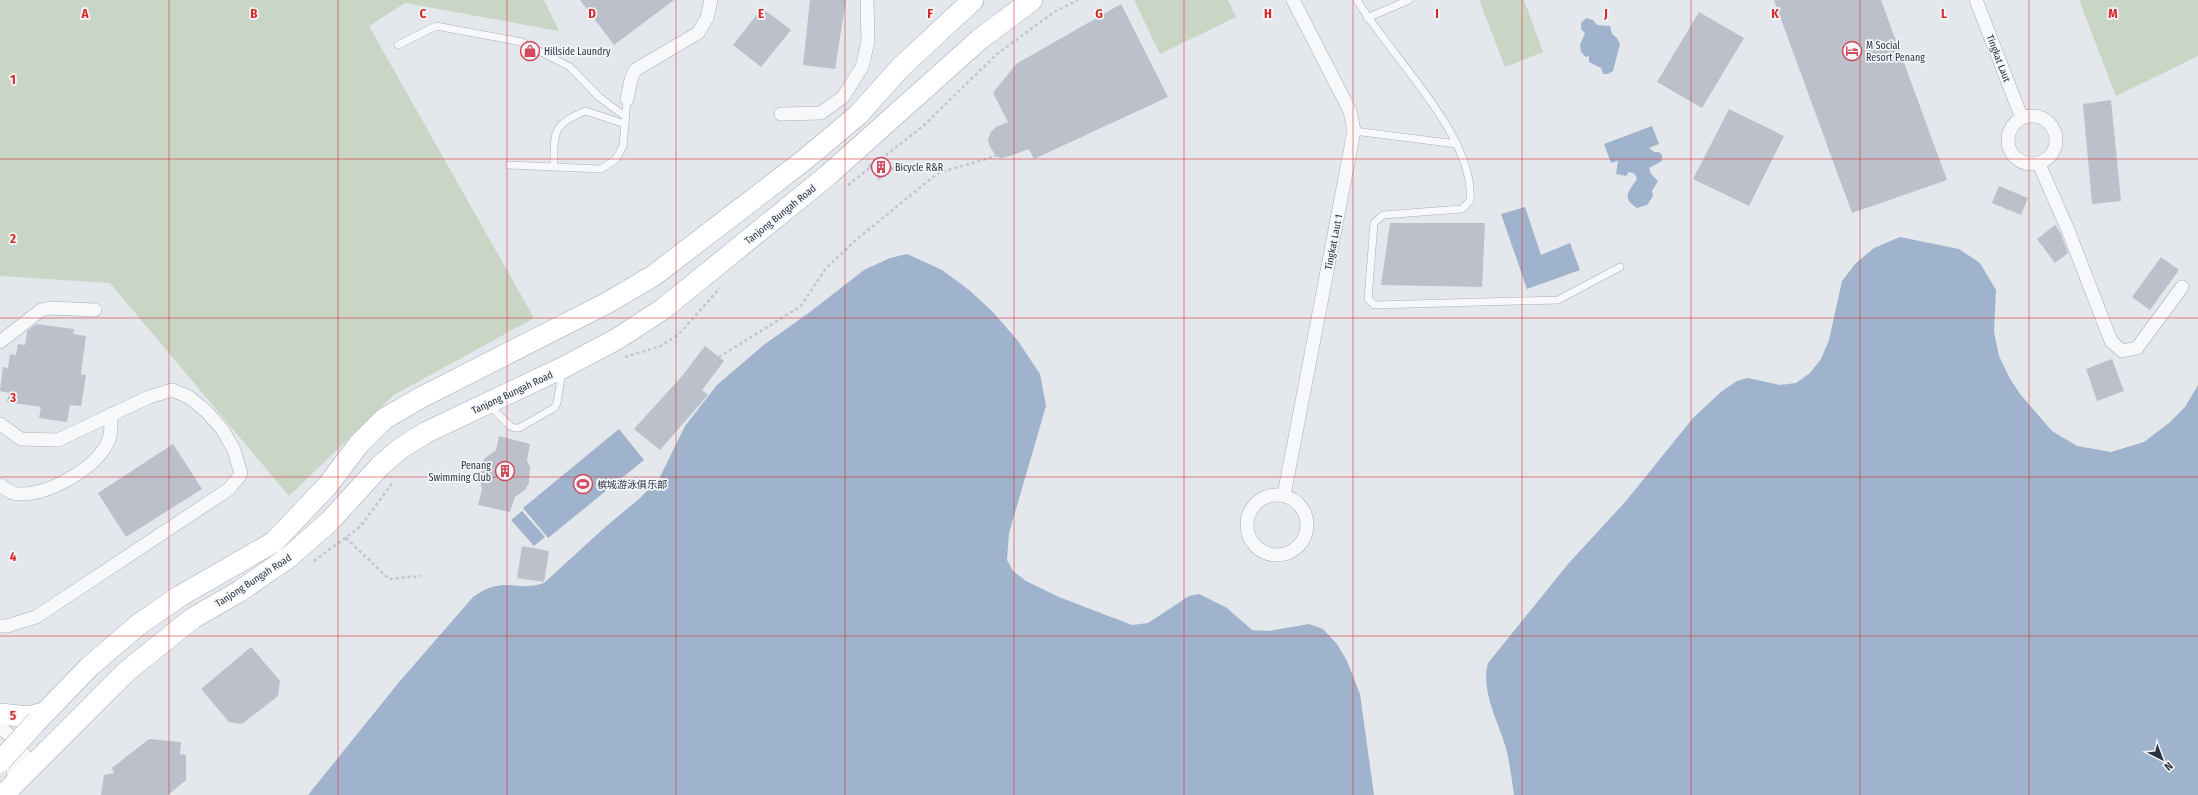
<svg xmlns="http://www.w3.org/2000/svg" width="2198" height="795" font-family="'Fira Sans Condensed','Noto Sans SC',sans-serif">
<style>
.green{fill:#c9d6c5}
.water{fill:#9fb4cc}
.building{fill:#bbc0ca}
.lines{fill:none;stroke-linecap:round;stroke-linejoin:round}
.lane-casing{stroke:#a9aeb7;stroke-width:8}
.street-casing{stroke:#a9aeb7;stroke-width:14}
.primary-casing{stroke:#a3abb8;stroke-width:22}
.path{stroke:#c2c5cb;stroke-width:2.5;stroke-dasharray:3 3;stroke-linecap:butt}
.lane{stroke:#f7f8fa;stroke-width:7}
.street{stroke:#f7f8fa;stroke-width:13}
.primary{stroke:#fff;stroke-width:21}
.primary-bridge-casing{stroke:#a3abb8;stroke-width:22;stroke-linecap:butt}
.primary-bridge{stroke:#fff;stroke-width:21}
.grid{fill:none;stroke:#d62828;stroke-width:1;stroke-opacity:0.55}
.labels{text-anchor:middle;stroke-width:3.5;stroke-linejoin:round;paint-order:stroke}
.poi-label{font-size:10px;fill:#2b3445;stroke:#f4f6f9;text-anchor:start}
.street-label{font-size:10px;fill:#2b3445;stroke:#f4f6f9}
.grid-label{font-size:13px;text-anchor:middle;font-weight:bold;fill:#d62828;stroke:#f4f6f9;stroke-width:3.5;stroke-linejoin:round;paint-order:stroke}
</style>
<rect width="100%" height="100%" fill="#e4e7ec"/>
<!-- green -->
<g class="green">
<polygon points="0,0 544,0 559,31 405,3 369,26 534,318 394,395 289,496 110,283 0,276"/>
<polygon points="1134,0 1228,0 1236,17 1160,54"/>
<polygon points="1479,0 1524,0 1543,52 1505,67"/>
<polygon points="2079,0 2198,0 2198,56 2116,96"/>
</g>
<!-- water -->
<g class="water">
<polygon points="1586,18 1593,20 1597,25 1610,26 1612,34 1617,38 1620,44 1613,71 1608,74 1603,74 1601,68 1589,62 1589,56 1586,57 1581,52 1580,45 1585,33 1581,29 1581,23"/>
<path d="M1652,126L1659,144L1649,148L1654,152H1659L1662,155V161L1649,168L1651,174L1658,181L1652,191L1653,196L1647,205L1637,208C1620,197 1630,190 1637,179L1635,174L1629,172L1626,176L1616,174L1618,161L1611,163L1604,144Z"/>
<polygon points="1525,207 1541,255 1570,243 1580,270 1527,289 1501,214"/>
<path d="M1900,237L1959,249L1980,263L1996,290L1994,332L1999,356L2009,377L2020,394L2052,431L2077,446L2111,452L2144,442L2169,423L2185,407L2198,385V795H1514C1512,781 1510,766 1507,752C1500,724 1480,692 1488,663L1568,564L1626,501L1693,418L1722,391L1737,381L1748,378L1780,385L1796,383L1810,373L1821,359L1829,340L1842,281L1856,263L1874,248Z"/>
<path d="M907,254L942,270L969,290L993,312L1018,341L1040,374L1046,406L1009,533L1007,560L1013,571L1026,581L1059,597L1132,625L1148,623L1189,596L1199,594L1227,608L1252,630L1269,631L1309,624L1323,629L1337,644L1347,661L1360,694L1374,795H308L400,681L473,597C505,574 516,593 544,583L603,529L640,498L659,479L685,426L717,385L765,344L810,312L864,270L890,258Z"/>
<polygon points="619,429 644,460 548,538 523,508"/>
<polygon points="522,511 545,537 534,546 511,520"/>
</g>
<!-- building -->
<g class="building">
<polygon points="580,0 674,0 614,45"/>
<polygon points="810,0 846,0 835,69 803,65"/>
<polygon points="1774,0 1881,0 1947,180 1852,213"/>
<polygon points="1121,4 1168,97 1034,159 1029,149 1010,156 1001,158 996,156 989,145 988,139 991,132 996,127 1008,122 993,93 1016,64"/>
<polygon points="762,8 791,30 761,67 733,45"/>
<polygon points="1699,12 1744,38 1702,108 1657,82"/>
<polygon points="2111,100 2121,201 2092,204 2083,104"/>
<polygon points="1729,109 1784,136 1749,206 1693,179"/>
<polygon points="883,156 894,169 879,180 868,165"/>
<polygon points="1999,186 2028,198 2021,215 1992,203"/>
<polygon points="1390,223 1485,223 1482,287 1381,285"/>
<polygon points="2055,225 2060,232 2068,253 2055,263 2037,239"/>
<polygon points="2161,257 2179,270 2150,310 2132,297"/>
<polygon points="36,324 74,329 73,334 86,336 81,374 86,375 81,406 70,405 67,422 39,418 41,407 7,402 9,393 0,391 3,367 8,368 10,354 16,355 18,344 25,345 27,331"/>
<polygon points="705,346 724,361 702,390 708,395 660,450 634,429 683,375"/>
<polygon points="2112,359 2124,391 2097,401 2086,369"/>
<polygon points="499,436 530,444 527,460 530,467 529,483 525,490 515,497 510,512 478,505 482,489 479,476 480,467 484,459 496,450"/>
<polygon points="173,444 202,489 126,537 98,493"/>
<polygon points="522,546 549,551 544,582 517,578"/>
<polygon points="251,647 280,681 278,696 242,724 229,722 201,689"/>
<polygon points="149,739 181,742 180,754 186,755 186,780 168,795 101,795 104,775 114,773 112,768"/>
</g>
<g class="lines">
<defs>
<g id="lane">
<path d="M1357,0C1389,55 1476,136 1470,201L1462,209L1383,215L1374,223L1368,299L1374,305L1558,300L1620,267"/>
<polyline points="1367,18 1409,0"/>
<polyline points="398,45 436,26 522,42 570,67 599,97 626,117"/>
<polyline points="1354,131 1457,144"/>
<polyline points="509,165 601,169 616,159 623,146 627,99"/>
<path d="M554,167C554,134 551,124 586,111L625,124"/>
<polyline points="488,404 510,426 515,428 519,428 554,408 557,403 562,372"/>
</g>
<g id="street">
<polyline points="1976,0 2021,116"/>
<polyline points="627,99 631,80 635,70 698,33 707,18 711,0"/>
<polyline points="781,114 821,113 843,97 862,67 868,41 867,0"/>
<circle cx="2032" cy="140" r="24"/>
<polyline points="2039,164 2068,230 2111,341 2122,351 2137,348 2182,287"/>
<polyline points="0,342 41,310 50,308 95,310"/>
<polyline points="0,424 21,439 58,440 149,397 172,390 189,397 207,412 222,429 234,450 241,474 229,489 36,617 7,626 0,626"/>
<path d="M0,485C6,489 11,494 19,494C48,495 93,470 107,444C112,435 111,424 111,414"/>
<circle cx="1277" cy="525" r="30"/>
<polyline points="1284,495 1354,131 1350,111 1293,0"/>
<polyline points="0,726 10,736"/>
<polyline points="13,772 22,763 24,754"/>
</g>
<g id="primary">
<polyline points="0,714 28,717 44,713"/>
<polyline points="37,721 89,667 138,625 180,596 274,542 328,485 359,444 384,419 420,398 607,303 653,276 803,161 858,115 900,68 973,0"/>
<polyline points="3,795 127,671 193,618 240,591 289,557 330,521 380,466 401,448 427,432 562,368 617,339 663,309 827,176 980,39 1032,0"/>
</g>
</defs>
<!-- lane casing -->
<use href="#lane" class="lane-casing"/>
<!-- street casing -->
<use href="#street" class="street-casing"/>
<!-- primary casing -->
<use href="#primary" class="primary-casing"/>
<!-- path -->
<g class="path">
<polyline points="848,185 922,127 997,54 1054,12 1078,0"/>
<polyline points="625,357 661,346 679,334 720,288"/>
<polyline points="719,357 801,306 826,268 857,239 938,173 996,156"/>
<polyline points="346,538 389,579 421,576"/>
<polyline points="314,561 360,527 393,482"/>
</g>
<!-- lane -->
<use href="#lane" class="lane"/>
<!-- street -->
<use href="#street" class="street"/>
<!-- primary -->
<use href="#primary" class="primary"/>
<defs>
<polyline id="primary-bridge" points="0,762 37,721"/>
</defs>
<!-- primary-bridge casing -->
<use href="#primary-bridge" class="primary-bridge-casing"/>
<!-- primary-bridge -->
<use href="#primary-bridge" class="primary-bridge"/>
</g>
<!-- grid -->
<path class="grid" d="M169,0V795M338,0V795M507,0V795M676,0V795M845,0V795M1014,0V795M1184,0V795M1353,0V795M1522,0V795M1691,0V795M1860,0V795M2029,0V795M0,159H2198M0,318H2198M0,477H2198M0,636H2198"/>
<!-- icons -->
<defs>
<symbol id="shop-ring" viewBox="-11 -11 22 22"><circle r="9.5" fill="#f4f6f9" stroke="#d1495b" stroke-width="1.5"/><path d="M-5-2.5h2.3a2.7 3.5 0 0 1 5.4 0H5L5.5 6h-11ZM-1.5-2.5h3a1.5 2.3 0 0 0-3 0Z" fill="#d1495b"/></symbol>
<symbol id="hotel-ring" viewBox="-11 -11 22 22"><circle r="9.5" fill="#f4f6f9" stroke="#d1495b" stroke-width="1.5"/><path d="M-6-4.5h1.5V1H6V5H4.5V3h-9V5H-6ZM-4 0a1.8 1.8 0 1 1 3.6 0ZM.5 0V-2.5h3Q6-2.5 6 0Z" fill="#d1495b"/></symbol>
<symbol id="building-ring" viewBox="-11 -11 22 22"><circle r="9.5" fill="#f4f6f9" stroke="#d1495b" stroke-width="1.5"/><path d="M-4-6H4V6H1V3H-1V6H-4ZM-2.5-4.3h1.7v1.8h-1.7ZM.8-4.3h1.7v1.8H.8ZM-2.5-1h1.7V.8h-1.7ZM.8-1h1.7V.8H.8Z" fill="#d1495b"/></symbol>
<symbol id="stadium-ring" viewBox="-11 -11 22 22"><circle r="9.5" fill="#f4f6f9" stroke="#d1495b" stroke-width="1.5"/><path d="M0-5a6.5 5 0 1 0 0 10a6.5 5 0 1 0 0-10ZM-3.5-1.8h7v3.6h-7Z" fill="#d1495b"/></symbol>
</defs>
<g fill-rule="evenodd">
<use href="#shop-ring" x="519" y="40" width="22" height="22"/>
<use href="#hotel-ring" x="1841" y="40" width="22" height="22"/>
<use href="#building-ring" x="870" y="156" width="22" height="22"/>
<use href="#building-ring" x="494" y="460" width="22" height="22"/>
<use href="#stadium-ring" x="572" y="473" width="22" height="22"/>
</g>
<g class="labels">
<!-- poi labels -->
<g class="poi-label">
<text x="1866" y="49">M Social<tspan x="1866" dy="12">Resort Penang</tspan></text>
<text x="544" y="55">Hillside Laundry</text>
<text x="895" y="171">Bicycle R&amp;R</text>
<text x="491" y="469" text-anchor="end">Penang<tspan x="491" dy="12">Swimming Club</tspan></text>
<text x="597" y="488">槟城游泳俱乐部</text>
</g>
<!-- street labels -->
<g class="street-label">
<text transform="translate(1999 58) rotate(69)" y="4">Tingkat Laut</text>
<text transform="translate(780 214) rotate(-39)" y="4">Tanjong Bungah Road</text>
<text transform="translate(1333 242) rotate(-79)" y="4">Tingkat Laut 1</text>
<text transform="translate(512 392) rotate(-25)" y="4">Tanjong Bungah Road</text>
<text transform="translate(253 580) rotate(-33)" y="4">Tanjong Bungah Road</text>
</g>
</g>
<g class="grid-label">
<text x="85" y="18">A</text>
<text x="254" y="18">B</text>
<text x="423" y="18">C</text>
<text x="592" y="18">D</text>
<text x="761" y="18">E</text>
<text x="930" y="18">F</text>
<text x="1099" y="18">G</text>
<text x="1268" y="18">H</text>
<text x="1437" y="18">I</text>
<text x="1606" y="18">J</text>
<text x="1775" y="18">K</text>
<text x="1944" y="18">L</text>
<text x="2113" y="18">M</text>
<text x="13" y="84">1</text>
<text x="13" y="243">2</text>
<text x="13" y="402">3</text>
<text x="13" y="561">4</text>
<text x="13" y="720">5</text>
</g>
<!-- north arrow -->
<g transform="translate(2162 759) rotate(138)" stroke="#f4f6f9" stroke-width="3" paint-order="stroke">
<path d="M0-3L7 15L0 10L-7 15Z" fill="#2b3445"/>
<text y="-6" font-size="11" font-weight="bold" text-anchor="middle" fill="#2b3445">N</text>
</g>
</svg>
